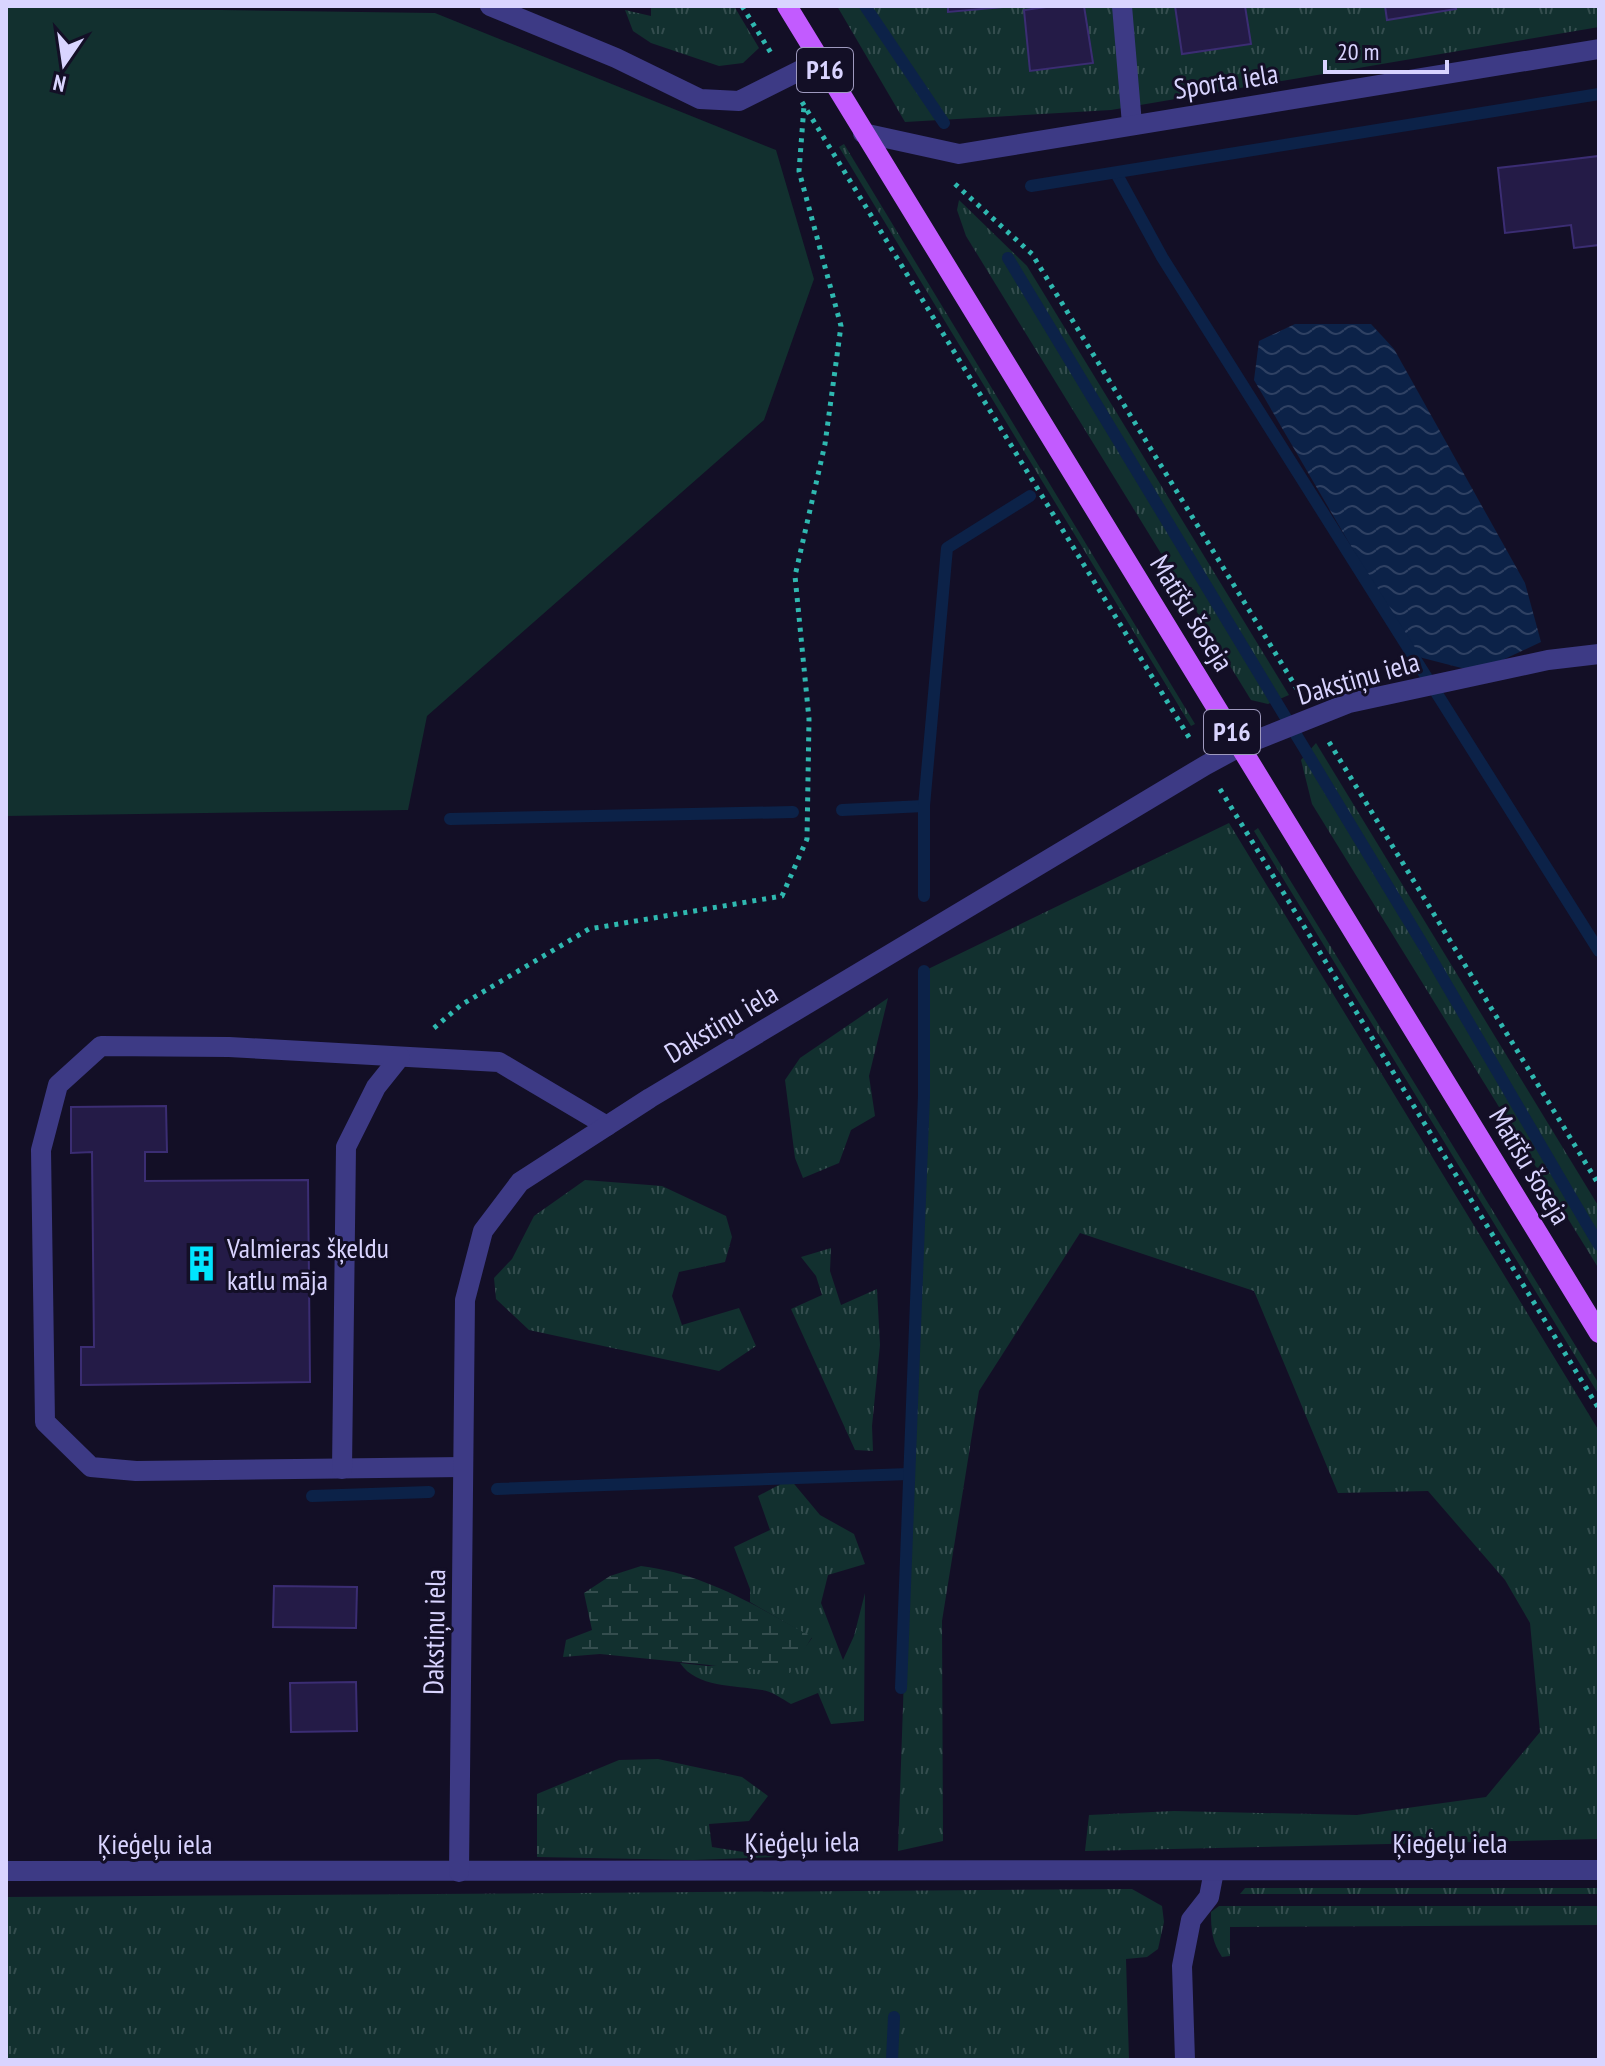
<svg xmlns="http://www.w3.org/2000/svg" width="1605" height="2066" font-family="'PT Sans Narrow',sans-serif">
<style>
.grass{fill:url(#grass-tufts)}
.wetland{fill:url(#wetland-marsh)}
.park{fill:#12302f}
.water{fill:url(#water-waves)}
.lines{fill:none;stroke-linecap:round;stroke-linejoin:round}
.stream{stroke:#0c2248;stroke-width:12}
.building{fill:#241b47;stroke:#3b2d73;stroke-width:2}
.path{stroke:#2fb8b0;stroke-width:5;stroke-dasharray:4 6;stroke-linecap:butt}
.lane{stroke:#3d3a85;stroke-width:20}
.street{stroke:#3d3a85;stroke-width:20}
.primary{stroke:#c25bff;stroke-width:20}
.labels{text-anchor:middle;stroke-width:6;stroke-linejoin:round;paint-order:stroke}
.shield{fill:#130f26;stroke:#9e99be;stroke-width:2}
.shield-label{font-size:26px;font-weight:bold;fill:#d9d4ff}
.street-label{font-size:28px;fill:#d9d4ff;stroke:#130f26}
.poi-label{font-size:28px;fill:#d9d4ff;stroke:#130f26;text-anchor:start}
</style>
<defs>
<pattern id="grass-tufts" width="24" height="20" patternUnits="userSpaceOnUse" patternTransform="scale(2)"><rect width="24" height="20" fill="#12302f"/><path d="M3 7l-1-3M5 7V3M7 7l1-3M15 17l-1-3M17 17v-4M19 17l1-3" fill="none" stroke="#344d4e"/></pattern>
<pattern id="wetland-marsh" width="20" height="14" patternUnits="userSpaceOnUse" patternTransform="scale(2)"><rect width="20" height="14" fill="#12302f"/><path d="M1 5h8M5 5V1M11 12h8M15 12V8" fill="none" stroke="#344d4e"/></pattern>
<pattern id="water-waves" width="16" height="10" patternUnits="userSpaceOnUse" patternTransform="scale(2)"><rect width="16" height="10" fill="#0c2248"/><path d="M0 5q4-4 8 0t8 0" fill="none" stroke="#2f4163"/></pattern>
</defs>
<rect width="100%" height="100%" fill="#130f26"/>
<!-- grass -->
<g class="grass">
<polygon points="651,6 734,6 759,48 743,63 719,66 651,43 633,31 625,10 651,16"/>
<polygon points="837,6 1599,6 1599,27 1111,110 905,122"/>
<polygon points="844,144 1195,724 1191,726 839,147"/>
<polygon points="959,200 1027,266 1289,695 1268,704 1251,700 966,236 957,210"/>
<polygon points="1316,743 1599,1207 1599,1269 1312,804 1301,760"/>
<polygon points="1229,823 1599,1431 1599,1839 1085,1851 1089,1815 1174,1811 1357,1815 1486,1797 1540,1732 1530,1623 1505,1580 1428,1491 1338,1493 1254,1291 1080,1233 979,1391 942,1621 943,1841 898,1851 924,1095 924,971"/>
<polygon points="1258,828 1599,1384 1599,1395 1254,831"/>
<polygon points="888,998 869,1076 875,1116 851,1130 839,1163 803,1178 795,1158 785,1080 800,1058"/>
<polygon points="585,1180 662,1186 726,1216 732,1237 725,1262 679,1272 672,1296 682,1325 739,1308 756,1346 719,1371 529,1330 496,1299 494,1278 512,1259 534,1216"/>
<polygon points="831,1248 830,1271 841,1305 877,1289 880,1345 872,1426 873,1451 855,1450 791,1309 822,1295 816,1276 801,1257"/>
<path d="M790,1479L820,1515L854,1534L865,1564L828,1575L821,1603L843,1660L854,1636L865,1593L864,1721L831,1724L818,1693L791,1704C782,1699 772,1691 762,1690C734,1685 697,1688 680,1663L708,1666L798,1657L812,1638L750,1602V1589L734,1547L770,1530L758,1496Z"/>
<polygon points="658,1759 742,1777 768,1796 749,1821 709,1824 712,1847 775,1857 693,1860 537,1857 537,1794 619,1760"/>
<polygon points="1245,1888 1599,1888 1599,1894 1240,1894"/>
<polygon points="1132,1889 1162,1906 1164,1922 1158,1949 1147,1957 1126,1959 1129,2060 6,2060 6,1897"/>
<path d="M1219,1906H1599V1925L1230,1927V1956L1222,1957C1212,1942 1211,1930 1211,1912Z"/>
</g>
<!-- wetland -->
<path class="wetland" d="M641,1566C706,1574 756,1606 812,1637L790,1673L600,1654L563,1657L566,1640L592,1630L584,1593L610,1576Z"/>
<!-- park -->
<polygon class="park" points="6,7 435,13 776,150 814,279 764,420 427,716 408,810 6,816"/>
<!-- water -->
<polygon class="water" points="1295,324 1371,324 1394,349 1525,583 1541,642 1477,672 1415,656 1254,380 1259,341"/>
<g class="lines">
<!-- stream -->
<g class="stream">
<polyline points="865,6 944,123"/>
<polyline points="1116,173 1162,257 1599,951"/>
<polyline points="1031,186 1599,94"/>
<polyline points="1008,258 1428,953 1599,1245"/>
<polyline points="842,810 924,806"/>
<polyline points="450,819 793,812"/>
<polyline points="924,896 924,806 947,548 1030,496"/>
<polyline points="497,1489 909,1474"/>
<polyline points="312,1496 429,1492"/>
<polyline points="901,1688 924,1095 924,971"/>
<polyline points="892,2060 894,2017"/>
</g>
</g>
<!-- building -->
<g class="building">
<polygon points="948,6 1015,6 948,12"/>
<polygon points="1054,6 1084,6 1093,63 1030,71 1024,10"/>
<polygon points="1175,6 1245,6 1251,44 1182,54"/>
<polygon points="1385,6 1455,6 1456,9 1387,20"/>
<polygon points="1599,156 1599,245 1574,248 1571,225 1505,233 1498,168"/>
<polygon points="166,1106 167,1152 145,1152 145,1181 308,1180 310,1382 81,1385 81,1347 94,1347 92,1152 71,1153 71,1107"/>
<polygon points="274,1586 357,1587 356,1628 273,1627"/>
<polygon points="356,1682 357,1731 291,1732 290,1683"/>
</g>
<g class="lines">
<!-- path -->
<g class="path">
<polyline points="742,6 771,53"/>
<polyline points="802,102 1190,739"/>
<polyline points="955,184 1032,254 1299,692"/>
<polyline points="1329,742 1599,1185"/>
<polyline points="1220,789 1599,1409"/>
<polyline points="434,1028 461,1005 589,929 782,896 807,839 809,719 795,576 825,444 841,326 799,171 804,106"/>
</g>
<!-- lane -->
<g class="lane">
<polyline points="463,1467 136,1471 91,1467 45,1422 41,1150 58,1085 101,1046 229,1047 499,1062 607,1126"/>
<polyline points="342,1469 346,1147 376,1087 400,1057"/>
<polyline points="1185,2060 1182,1966 1191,1920 1209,1897 1214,1871"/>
</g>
<!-- street -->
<g class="street">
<polyline points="490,6 616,58 700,99 739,101 819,61"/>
<polyline points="1122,6 1132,124"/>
<polyline points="863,133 959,154 1599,49"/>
<polyline points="6,1871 1599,1870"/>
<polyline points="459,1872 465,1300 483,1231 520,1182 650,1098 1206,765 1241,746 1349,703 1548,660 1599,654"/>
</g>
<!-- primary -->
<polyline class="primary" points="787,6 1599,1333"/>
</g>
<!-- icons -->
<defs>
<symbol id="building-bare" viewBox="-9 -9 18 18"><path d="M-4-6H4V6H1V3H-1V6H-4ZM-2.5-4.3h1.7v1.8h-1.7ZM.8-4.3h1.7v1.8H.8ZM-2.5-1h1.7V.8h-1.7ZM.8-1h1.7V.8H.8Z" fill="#00e5ff" stroke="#130f26" stroke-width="2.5" paint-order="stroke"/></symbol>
</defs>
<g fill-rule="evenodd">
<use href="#building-bare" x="176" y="1238" width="51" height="51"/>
</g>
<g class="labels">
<!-- shield labels -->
<g class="shield">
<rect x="797" y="48" width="56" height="44" rx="6"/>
<rect x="1204" y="710" width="56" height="44" rx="6"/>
</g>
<g class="shield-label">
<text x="825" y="79">P16</text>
<text x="1232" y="741">P16</text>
</g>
<!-- street labels -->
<g class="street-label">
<text transform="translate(1226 81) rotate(-9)" y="10">Sporta iela</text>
<text transform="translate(1192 613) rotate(58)" y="10">Matīšu šoseja</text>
<text transform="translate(1358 678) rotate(-16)" y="10">Dakstiņu iela</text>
<text transform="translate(721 1023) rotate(-31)" y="10">Dakstiņu iela</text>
<text transform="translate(1530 1166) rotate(59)" y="10">Matīšu šoseja</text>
<text transform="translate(434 1632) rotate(-89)" y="10">Dakstiņu iela</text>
<text transform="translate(802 1842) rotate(-1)" y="10">Ķieģeļu iela</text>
<text x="1450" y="1853">Ķieģeļu iela</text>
<text x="155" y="1854">Ķieģeļu iela</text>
</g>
<!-- poi labels -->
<g class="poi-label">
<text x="227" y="1258">Valmieras šķeldu<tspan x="227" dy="32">katlu māja</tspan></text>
</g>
</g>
<!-- border -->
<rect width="1605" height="2066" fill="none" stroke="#d9d4ff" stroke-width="16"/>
<!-- north arrow -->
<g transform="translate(64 64) rotate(193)" stroke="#130f26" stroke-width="6" paint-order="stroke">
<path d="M0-6L14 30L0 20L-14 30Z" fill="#d9d4ff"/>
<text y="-12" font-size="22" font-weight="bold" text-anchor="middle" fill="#d9d4ff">N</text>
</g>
<!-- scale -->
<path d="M1325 60v12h122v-12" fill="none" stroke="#d9d4ff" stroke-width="4"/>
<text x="1337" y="60" font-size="24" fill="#d9d4ff" stroke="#130f26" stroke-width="6" paint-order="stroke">20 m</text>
</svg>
